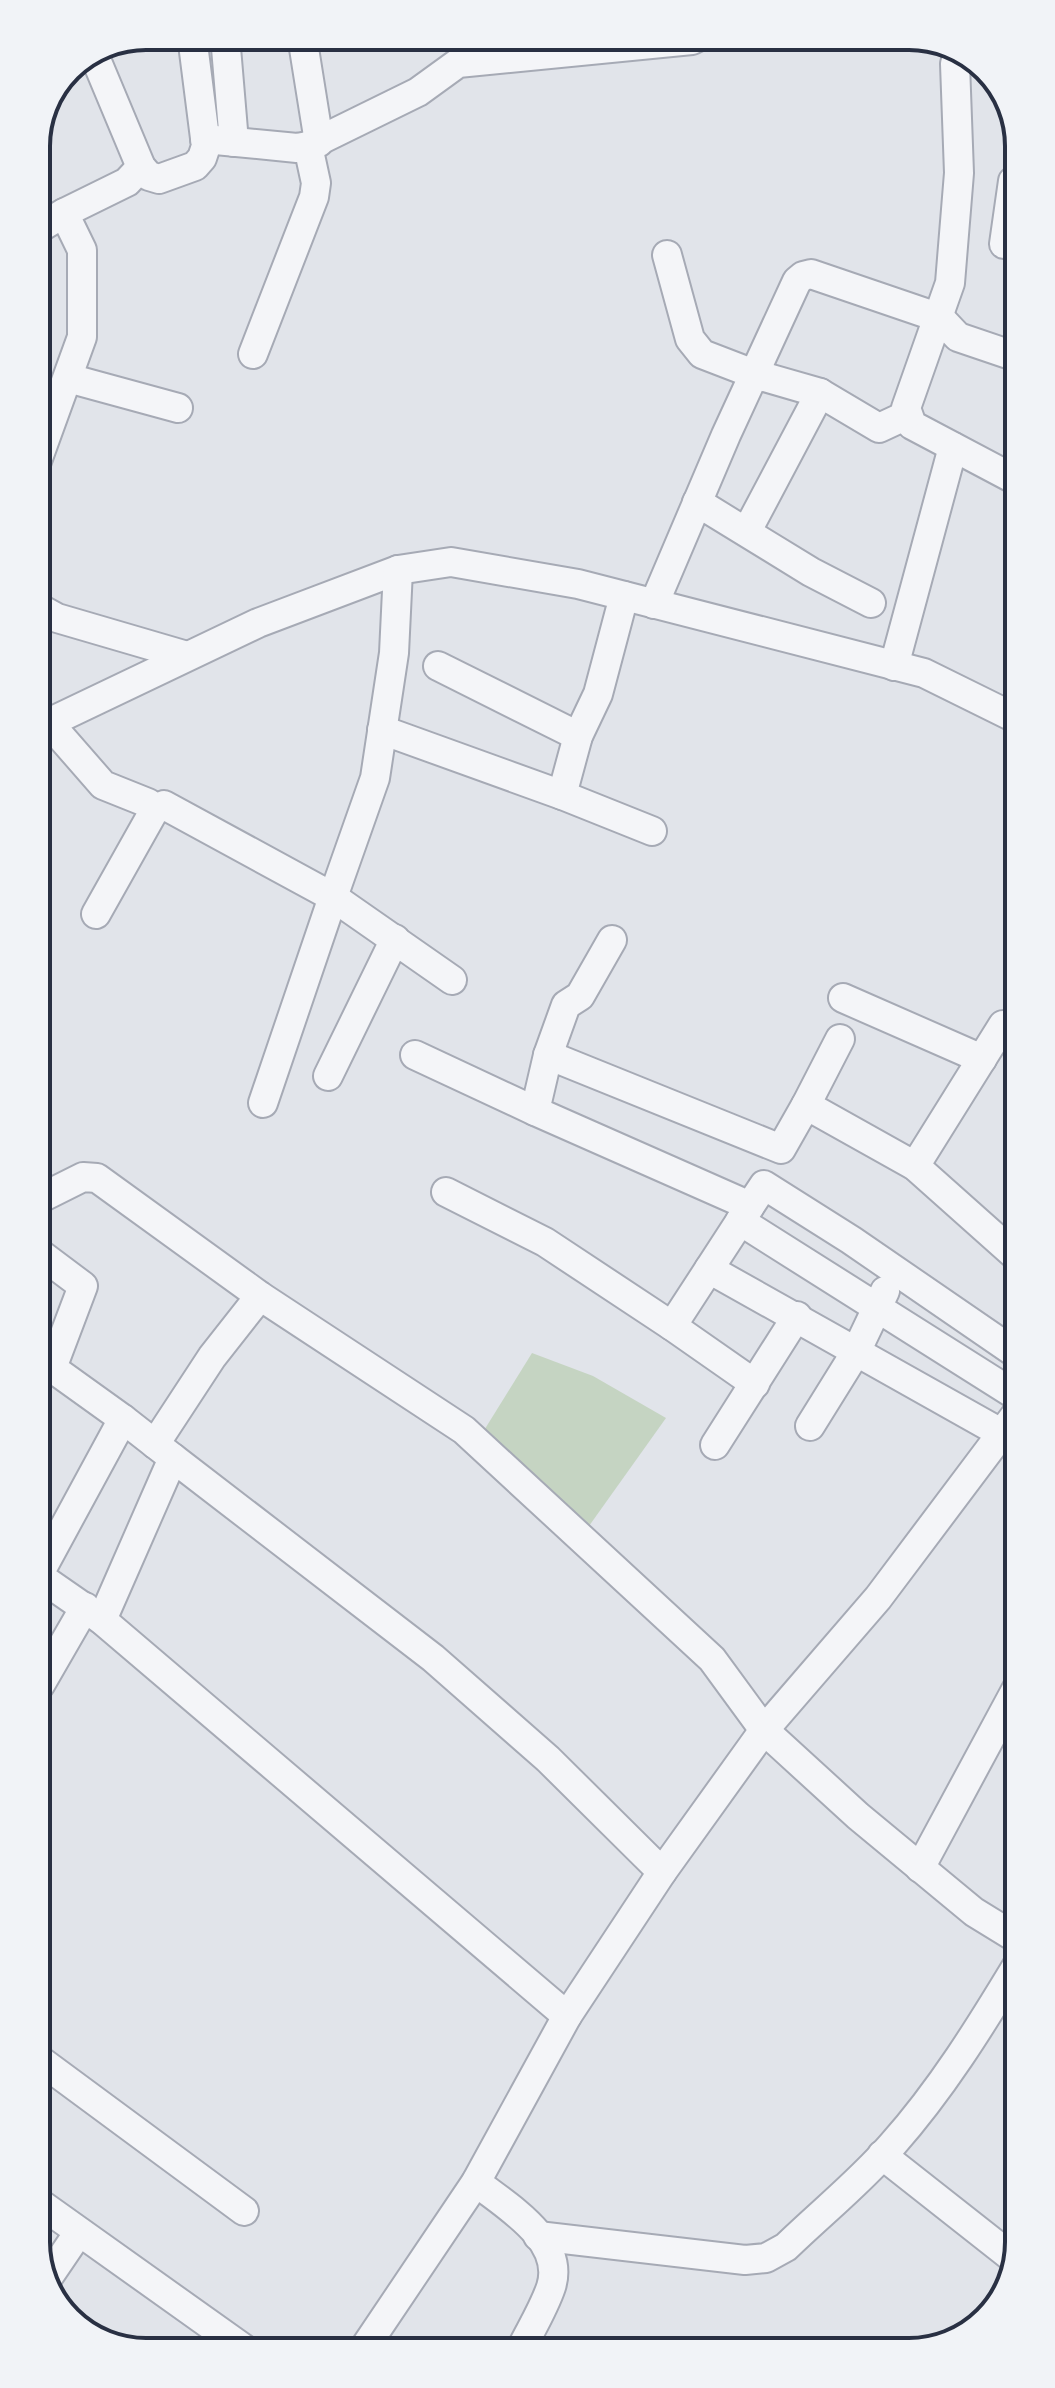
<svg xmlns="http://www.w3.org/2000/svg" width="1055" height="2388" font-family="'Alegreya Sans',sans-serif">
<style>
.green{fill:#c5d4c2}
.lines{fill:none;stroke-linecap:round;stroke-linejoin:round}
.minor-casing{stroke:#a6aab5;stroke-width:32}
.minor{stroke:#f4f5f8;stroke-width:28}
.rim{fill:none;stroke:#293043;stroke-width:4}
</style>
<rect width="100%" height="100%" fill="#e1e4ea"/>
<!-- green -->
<polygon class="green" points="532,1353 593,1376 666,1418 589,1526 483,1432"/>
<g class="lines">
<defs>
<g id="minor">
<polyline points="225,36 234,142"/>
<polyline points="302,36 319,142"/>
<polyline points="958,52 955,64 959,173 950,283 906,408 912,425 1014,479"/>
<polyline points="95,57 141,167 149,176 159,179 195,166 202,158 206,146 192,36"/>
<polyline points="205,139 297,148 308,146 418,92 458,63 692,40 700,36"/>
<polyline points="36,230 64,213"/>
<polyline points="1004,244 1013,181"/>
<polyline points="667,255 690,339 702,354 754,374 820,393 879,428 907,415"/>
<polyline points="253,354 314,197 316,183 308,146"/>
<polyline points="68,378 178,408"/>
<polyline points="37,461 82,337 82,250 64,213 127,182 141,167"/>
<polyline points="697,502 811,572 871,603"/>
<polyline points="747,531 820,393"/>
<polyline points="654,604 726,435 797,281 803,276 811,274 940,318 958,337 1014,356"/>
<polyline points="37,607 57,618 187,656"/>
<polyline points="438,666 578,736"/>
<polyline points="894,666 953,447"/>
<polyline points="48,722 103,785 148,803 155,809"/>
<polyline points="38,728 258,623 398,570 451,562 578,584 924,673 1015,718"/>
<polyline points="382,730 562,795 652,831"/>
<polyline points="562,795 578,736 598,694 624,596"/>
<polyline points="96,914 155,809 164,805 333,897 375,778 394,653 398,570"/>
<polyline points="843,998 982,1059"/>
<polyline points="415,1055 535,1111"/>
<polyline points="548,1055 566,1005 580,996 612,940"/>
<polyline points="328,1076 395,939"/>
<polyline points="263,1103 333,897 452,980"/>
<polyline points="806,1105 840,1039"/>
<polyline points="915,1166 1003,1025"/>
<polyline points="446,1192 545,1242 672,1326 750,1206"/>
<polyline points="39,1199 83,1177 97,1178 260,1296 464,1430 712,1659 764,1730 858,1816 974,1912 1018,1939"/>
<polyline points="740,1221 1017,1396"/>
<polyline points="39,1253 83,1286 52,1368 123,1419"/>
<polyline points="1016,1256 915,1166 806,1105 781,1149 548,1055 535,1111 750,1206 764,1185 851,1240 1017,1354"/>
<polyline points="709,1269 1017,1442"/>
<polyline points="672,1326 755,1384"/>
<polyline points="810,1426 856,1352 885,1291"/>
<polyline points="155,1444 212,1357 260,1296"/>
<polyline points="715,1445 797,1316"/>
<polyline points="40,1572 123,1419 173,1458"/>
<polyline points="40,1577 102,1620 567,2016"/>
<polyline points="102,1620 173,1458 433,1658 548,1759 662,1872"/>
<polyline points="40,1685 85,1607"/>
<polyline points="920,1868 1017,1688"/>
<polyline points="41,2061 244,2211"/>
<polyline points="882,2155 1014,2259"/>
<path d="M476,2182C506,2206 566,2240 551,2287C544,2308 531,2329 521,2349"/>
<polyline points="42,2205 247,2351"/>
<path d="M538,2236L745,2260L766,2258L786,2247C821,2213 860,2182 892,2145C941,2090 980,2027 1018,1964"/>
<polyline points="45,2282 79,2232"/>
<polyline points="363,2350 476,2182 567,2016 662,1872 764,1730 878,1598 1017,1413"/>
</g>
</defs>
<!-- minor casing -->
<use href="#minor" class="minor-casing"/>
<!-- minor -->
<use href="#minor" class="minor"/>
</g>
<!-- crop -->
<path d="M0 0H1055V2388H0ZM146 50H909A96 96 0 0 1 1005 146V2242A96 96 0 0 1 909 2338H146A96 96 0 0 1 50 2242V146A96 96 0 0 1 146 50Z" fill="#f1f3f7" fill-rule="evenodd"/>
<path class="rim" d="M146 50H909A96 96 0 0 1 1005 146V2242A96 96 0 0 1 909 2338H146A96 96 0 0 1 50 2242V146A96 96 0 0 1 146 50Z"/>
</svg>
